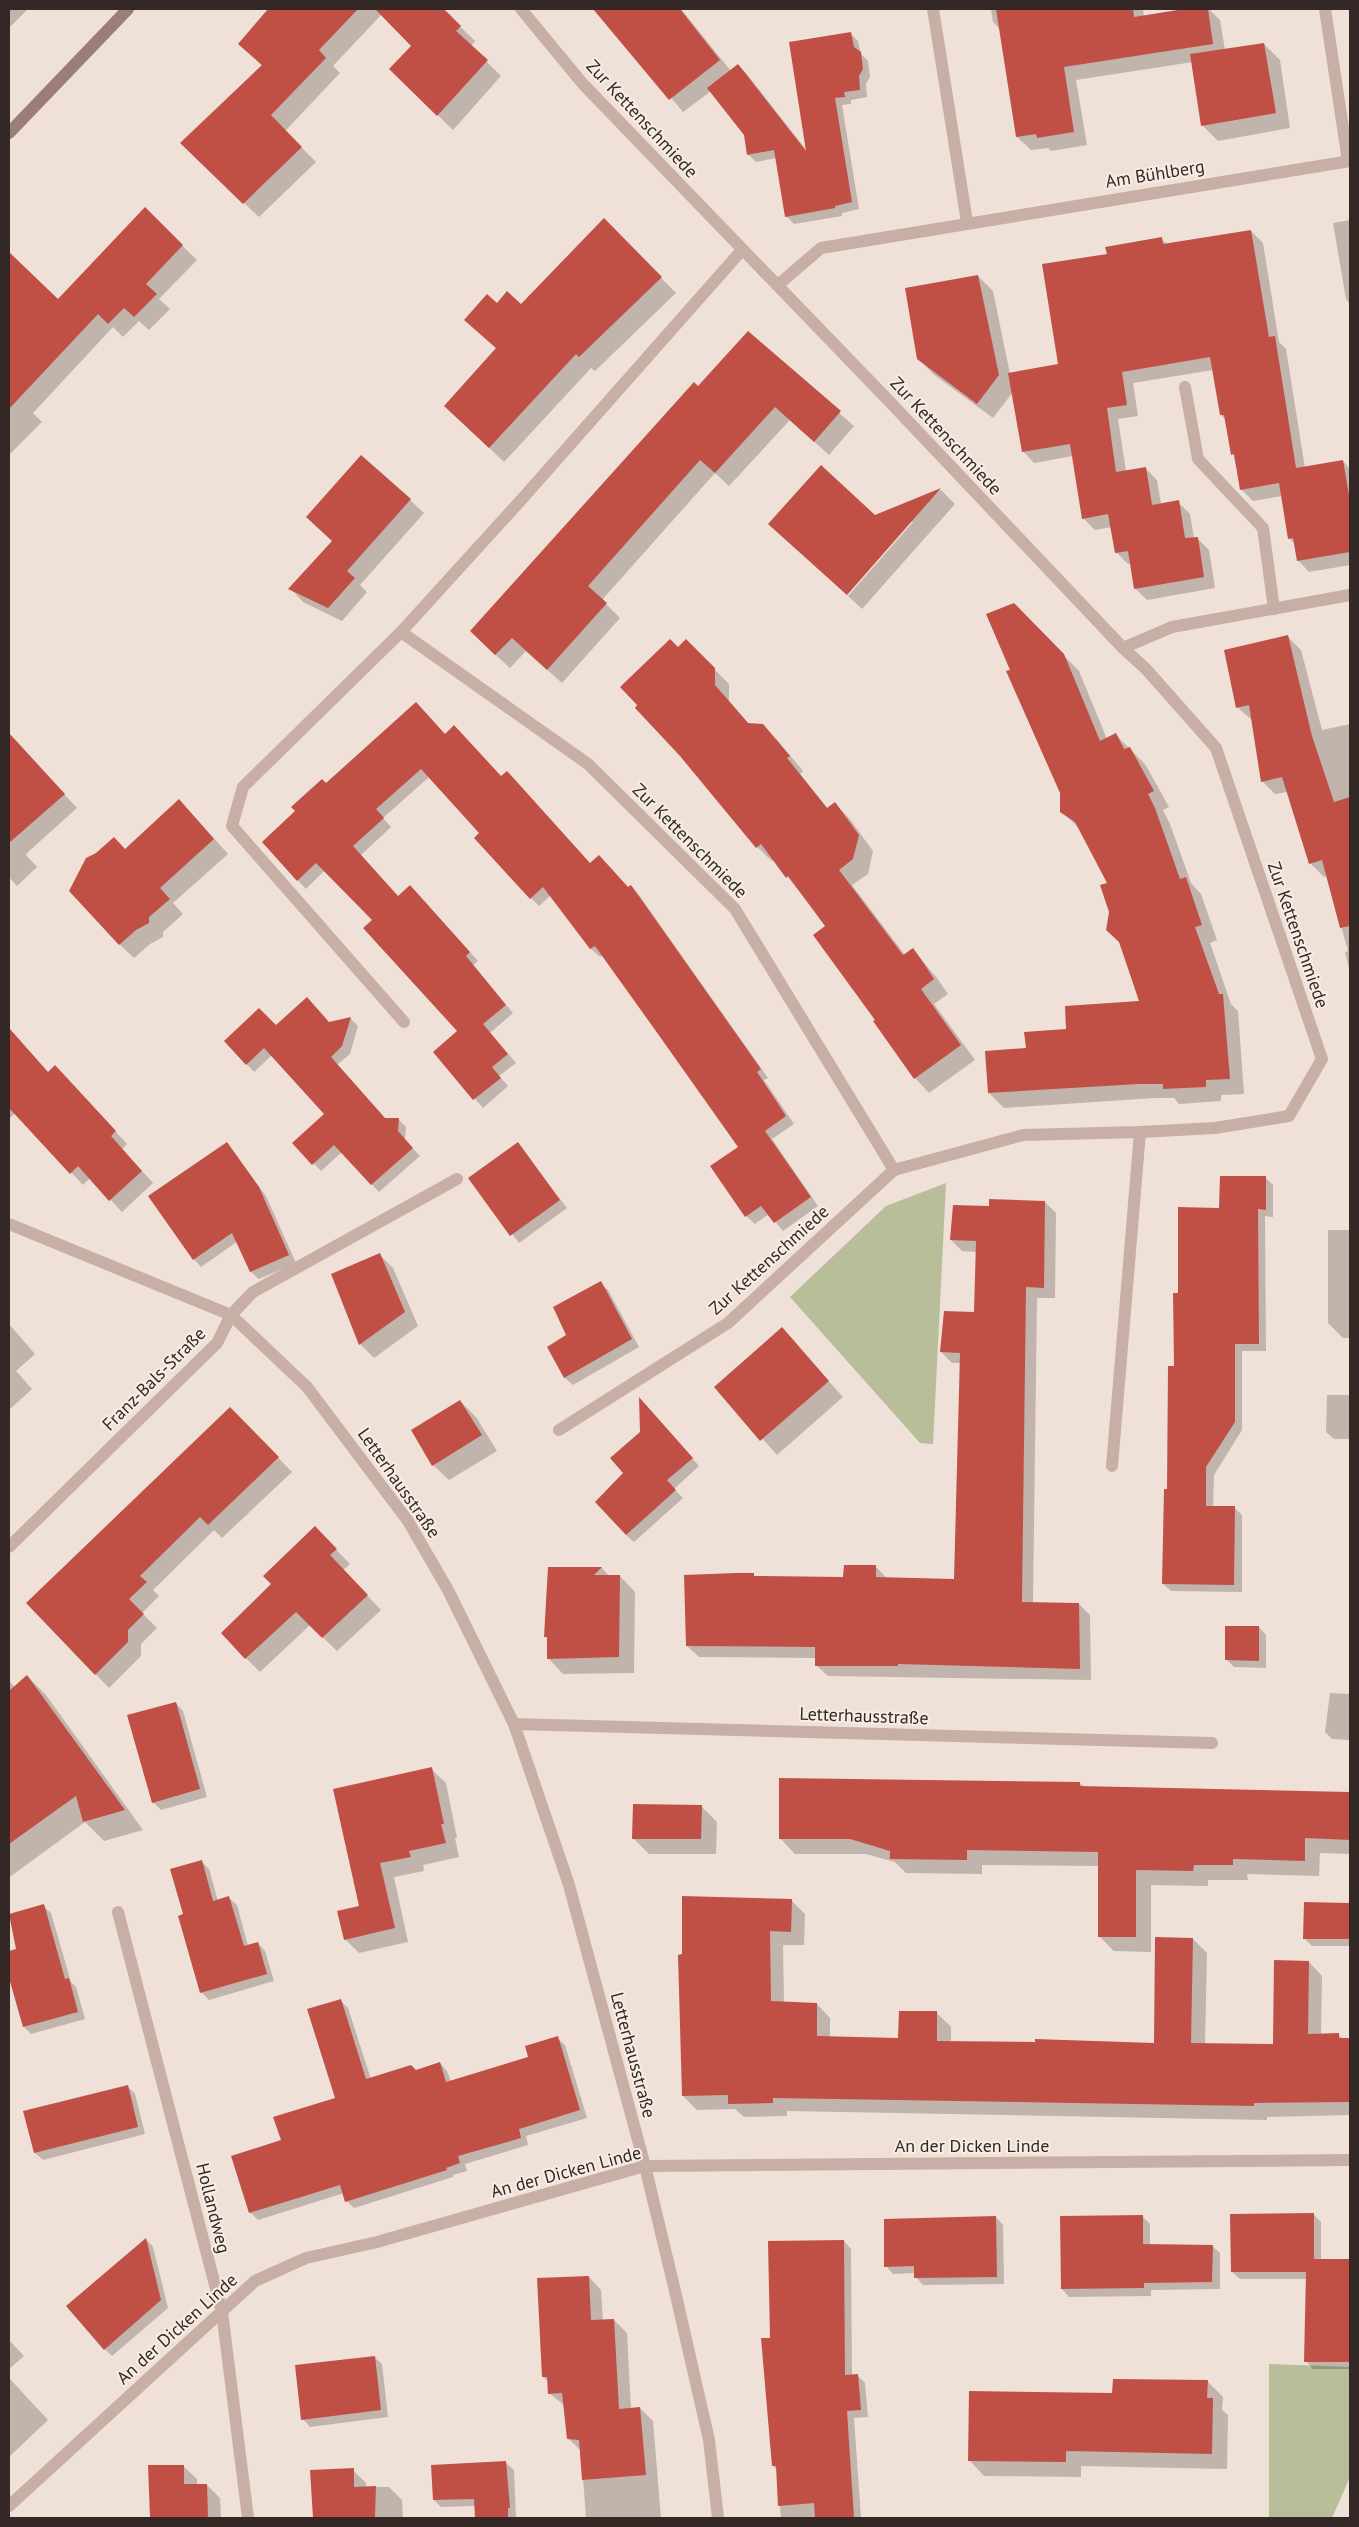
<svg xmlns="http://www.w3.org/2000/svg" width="1359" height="2527" font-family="'PT Sans',sans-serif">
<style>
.green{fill:#b7be99}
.shadow{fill:#0003}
.building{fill:#c05046}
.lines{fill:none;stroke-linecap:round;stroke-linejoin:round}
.lane{stroke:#c7afa5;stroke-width:12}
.street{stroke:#c7afa5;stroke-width:12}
.secondary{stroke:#9a7e77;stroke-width:12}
.labels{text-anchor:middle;stroke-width:4;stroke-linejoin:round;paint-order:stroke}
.street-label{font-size:18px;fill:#332826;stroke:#f8ece4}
</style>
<rect width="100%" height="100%" fill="#f0e1d8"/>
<!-- green -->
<g class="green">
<polygon points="946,1183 933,1444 920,1443 790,1297 886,1206"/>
<polygon points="1269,2364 1350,2367 1350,2477 1332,2518 1269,2518"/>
</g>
<!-- shadow -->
<g class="shadow">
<polygon points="9,9 28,9 9,28"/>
<polygon points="270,9 442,9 475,41 471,46 501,76 453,130 391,69 413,46 382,14 333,66 340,73 285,131 316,162 259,217 196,158 262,66 240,44"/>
<polygon points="597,9 681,9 731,71 738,65 746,73 808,152 851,34 858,41 861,54 868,61 870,77 866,84 867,97 851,100 851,104 842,105 859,209 842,213 842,216 794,224 786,216 776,158 756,162 748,154 745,134 711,91 683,112"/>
<polygon points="991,9 1143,9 1144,17 1191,9 1209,9 1220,20 1225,50 1264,44 1280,60 1290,128 1218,141 1202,125 1193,62 1076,80 1087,145 1051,151 1048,148 1031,150 1017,137 1000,29 993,22"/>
<polygon points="145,209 197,260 159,299 170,309 149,330 139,321 123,337 113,327 33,413 42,422 9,455 9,275 20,264 58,300"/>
<polygon points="604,220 676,293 595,371 591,368 504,462 460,420 497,349 481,334 521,306"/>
<polygon points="1350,220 1350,304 1346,299 1333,223"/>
<polygon points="1251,231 1263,243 1279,342 1286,349 1305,468 1343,461 1350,469 1350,565 1309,572 1298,560 1295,544 1289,538 1282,496 1253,501 1241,489 1226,420 1221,415 1213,370 1133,383 1138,416 1118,419 1126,471 1145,468 1157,480 1161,504 1178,502 1190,514 1194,538 1197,538 1209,550 1215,588 1147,600 1135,588 1131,563 1128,564 1116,552 1112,527 1095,530 1083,518 1073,456 1034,463 1023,451 1013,392 993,418 933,374 918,358 978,276 993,291 1010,374 1060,365 1108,255 1161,239 1167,244"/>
<polygon points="748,333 854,426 829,455 790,420 729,486 715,473 602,600 620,618 562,683 526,651 510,668 485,645 699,387"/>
<polygon points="941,490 955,504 862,609 848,596 913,522 910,522 846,594 769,524 875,517"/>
<polygon points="410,500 424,513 360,585 367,592 342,621 303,602 290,588 333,541 307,517"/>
<polygon points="1013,604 1079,671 1107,739 1115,734 1145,764 1169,807 1163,810 1170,824 1191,883 1201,894 1217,940 1210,943 1231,1004 1238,1011 1244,1094 1221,1095 1221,1101 1179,1104 1174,1098 1155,1098 1004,1108 989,1093 1027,1049 1067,1030 1140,1002 1110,912 1109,884 1080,829 1061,811 1061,793 1011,671"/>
<polygon points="1288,637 1301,650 1322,730 1350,724 1350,973 1345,952 1348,951 1327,876 1324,877 1310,863 1288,792 1275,794 1262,781 1253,721 1238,708 1225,651"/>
<polygon points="686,641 729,684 729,701 750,725 763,726 778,741 803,771 800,774 828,809 835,804 849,818 873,851 868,874 852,885 905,955 913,950 937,978 948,994 934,1004 975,1060 929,1093 915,1078 876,1020 827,926 774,860 772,861 757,847 678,649"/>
<polygon points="446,735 501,778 591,865 628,889 631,886 639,895 768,1078 764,1080 794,1124 772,1139 818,1206 783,1231 769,1214 755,1224 746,1216 712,1166 740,1147 603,955 600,957 591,949 551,895 539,906 531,898 480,833 429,777 383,818 391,827 361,855 398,897 418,895 478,961 473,965 513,1013 490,1033 516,1063 499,1076 508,1086 483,1108 435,1052 459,1032 374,920 324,871 306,889 263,843 326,785"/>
<polygon points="16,742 77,808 28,852 26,855 37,867 17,886 9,877 9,749"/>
<polygon points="193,815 228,854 173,903 183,914 163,932 163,937 150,944 134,958 119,944 126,851"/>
<polygon points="350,1018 358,1026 350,1054 337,1065 385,1119 398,1119 406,1127 405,1140 420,1156 379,1192 342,1152 321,1171 294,1143 325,1114 272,1055 254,1072 226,1041 276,1027 329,1023"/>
<polygon points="9,1028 48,1073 67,1078 127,1144 122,1149 153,1183 122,1212 90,1178 83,1185 15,1113 9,1119"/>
<polygon points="227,1143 266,1196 296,1263 259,1279 251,1272 238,1241 201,1267 194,1259"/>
<polygon points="518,1144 567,1208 519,1243 470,1178"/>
<polygon points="1265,1177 1273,1185 1273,1217 1265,1216 1266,1351 1242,1351 1242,1430 1214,1475 1213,1507 1234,1507 1242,1515 1242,1592 1171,1591 1163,1584 1179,1295 1221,1209"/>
<polygon points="1045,1202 1056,1213 1055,1298 1037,1298 1033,1603 1079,1604 1090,1615 1091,1680 828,1676 816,1665 817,1658 699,1657 687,1646 753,1574 755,1577 844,1578 876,1567 888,1579 955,1580 961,1363 952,1363 941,1352 975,1314 977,1252 962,1251 951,1240 990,1207"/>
<polygon points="1328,1230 1350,1230 1350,1338 1343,1338 1328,1323"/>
<polygon points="380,1255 393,1268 418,1326 374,1358 360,1344 332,1275"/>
<polygon points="600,1283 608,1290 639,1347 573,1385 565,1378 549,1347 568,1335"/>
<polygon points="9,1324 35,1354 16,1371 32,1389 9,1410"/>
<polygon points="782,1329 843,1397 777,1455 716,1387"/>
<polygon points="1327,1395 1350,1395 1350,1439 1334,1439 1326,1432"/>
<polygon points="460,1401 476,1417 497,1451 449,1480 433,1465"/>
<polygon points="646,1406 699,1466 674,1489 683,1498 634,1542 626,1535 625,1473 641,1432"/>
<polygon points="244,1422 292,1472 222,1538 214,1530 153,1590 159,1596 142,1613 157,1628 141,1644 141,1656 109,1688 27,1603"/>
<polygon points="315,1528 350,1564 343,1570 381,1610 337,1651 310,1625 260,1672 246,1658 273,1584"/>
<polygon points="549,1568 602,1568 609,1576 620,1576 635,1592 634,1673 563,1674 548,1658 548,1639 545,1636"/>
<polygon points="1259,1627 1266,1635 1266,1668 1234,1667 1227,1660"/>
<polygon points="27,1676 46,1695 143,1830 104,1841 85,1822 11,1876 9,1874 9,1681 15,1687"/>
<polygon points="1330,1693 1350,1694 1350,1740 1332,1739 1325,1732"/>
<polygon points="176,1703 183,1711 207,1797 161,1810 153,1802"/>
<polygon points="431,1769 446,1783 457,1838 455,1838 459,1857 423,1865 424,1871 394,1877 408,1942 359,1953 345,1939 360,1907 335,1790"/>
<polygon points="1349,1777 1350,1854 1320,1853 1319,1876 1247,1874 1248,1880 1208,1880 1208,1886 1151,1885 1151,1952 1114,1951 1099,1936 1099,1866 982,1865 982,1874 906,1873 895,1862 866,1854 795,1854 780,1838 1080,1783 1084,1787 1349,1793"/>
<polygon points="702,1807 717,1822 716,1854 649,1854 633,1838"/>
<polygon points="201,1861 209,1869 218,1901 229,1898 237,1905 248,1946 258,1943 265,1951 274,1981 209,2000 201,1992 185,1915"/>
<polygon points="791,1900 805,1914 804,1945 783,1945 784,2003 817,2004 830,2018 830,2038 899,2039 937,2013 951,2027 951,2042 1155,2044 1193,1939 1207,1953 1205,2044 1274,2045 1309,1962 1322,1976 1321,2035 1338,2034 1343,2039 1350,2039 1350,2115 1267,2117 1267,2120 787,2111 787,2116 744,2117 735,2109 697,2110 683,2096 679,1956"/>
<polygon points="1305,1903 1350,1905 1350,1946 1312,1946 1304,1938"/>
<polygon points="43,1906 51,1913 71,1982 76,1987 85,2019 31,2034 24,2027 9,1974 9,1952 18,1950 9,1915"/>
<polygon points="340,2000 348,2008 371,2079 416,2071 440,2063 447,2071 451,2082 530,2058 557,2038 565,2045 587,2118 526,2136 528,2145 465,2164 467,2171 453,2175 453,2177 354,2208 347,2201 344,2193 258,2220 250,2212 282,2141 337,2099"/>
<polygon points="127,2086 135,2094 145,2134 43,2160 35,2153 25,2112"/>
<polygon points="1313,2214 1321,2222 1321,2260 1350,2260 1350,2369 1313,2369 1306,2361 1307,2279 1240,2279 1232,2272"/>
<polygon points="1142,2216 1150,2224 1150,2246 1212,2246 1220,2253 1220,2289 1151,2290 1151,2296 1069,2297 1062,2289"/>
<polygon points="996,2217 1003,2225 1004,2284 923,2285 916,2277 915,2273 893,2274 886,2266"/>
<polygon points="146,2239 153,2247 168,2308 112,2356 105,2349"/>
<polygon points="844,2241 851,2249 852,2376 857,2375 865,2383 868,2417 854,2418 861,2518 781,2518 777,2470 773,2466 771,2339"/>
<polygon points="589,2277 601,2290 603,2321 614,2320 627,2333 631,2409 640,2408 653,2421 661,2518 586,2518 581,2451 568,2438 565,2406 549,2393 549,2382 543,2377"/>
<polygon points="9,2340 24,2356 9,2369"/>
<polygon points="374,2357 382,2364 388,2417 310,2427 303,2419"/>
<polygon points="9,2378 48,2420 9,2457"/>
<polygon points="1207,2381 1223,2397 1222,2410 1228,2415 1227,2469 1081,2466 1081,2477 984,2476 969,2460 1114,2394"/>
<polygon points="506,2463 514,2470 516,2518 476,2518 475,2506 441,2507 434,2500"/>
<polygon points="150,2466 183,2466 197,2479 197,2485 207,2485 220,2498 221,2518 151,2518"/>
<polygon points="353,2470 366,2483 366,2487 389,2487 402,2500 403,2518 314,2518 311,2471"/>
</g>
<!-- building -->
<g class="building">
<polygon points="268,9 358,9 319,50 326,58 271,115 302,147 243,204 180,143 262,65 238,44"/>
<polygon points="375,9 444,9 461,26 456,31 488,60 437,116 389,69 411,46"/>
<polygon points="593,9 680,9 720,60 669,100"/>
<polygon points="996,9 1133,9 1134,17 1184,9 1208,9 1213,44 1064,67 1074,132 1037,138 1036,134 1016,137"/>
<polygon points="851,32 854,47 861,52 863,69 859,76 860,90 844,92 845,97 835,98 852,202 835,206 835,208 785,217 774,150 747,155 744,135 707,88 738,64 806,151 789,42"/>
<polygon points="1264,43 1276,113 1201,126 1190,54"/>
<polygon points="145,207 183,245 146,284 157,294 134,317 124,308 108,324 98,314 9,409 9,252 58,299"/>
<polygon points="604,218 662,277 579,357 576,354 489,448 444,406 496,348 464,320 487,294 497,303 507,291 521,304"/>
<polygon points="1251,230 1269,337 1275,336 1296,468 1343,460 1350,501 1350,552 1297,561 1293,538 1288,539 1279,483 1240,490 1234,454 1231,455 1224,415 1220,415 1210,357 1122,372 1127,405 1107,408 1116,472 1146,467 1152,505 1179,500 1185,538 1198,537 1204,577 1134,589 1128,551 1115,553 1108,514 1082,519 1070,444 1022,452 1008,373 1058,364 1042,264 1107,254 1105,247 1162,237 1163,244"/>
<polygon points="978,275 999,375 977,404 917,359 905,288"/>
<polygon points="748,331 841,411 814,442 775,407 715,473 700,460 588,586 607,603 547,670 512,638 495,655 470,631 694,382 698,386"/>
<polygon points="361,455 411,499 347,571 355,578 328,608 288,589 332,541 306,517"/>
<polygon points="821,465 875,515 941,488 847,595 768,524"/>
<polygon points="1014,603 1064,654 1100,741 1116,733 1124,749 1130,747 1154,791 1148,794 1155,808 1180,879 1186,877 1202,925 1195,927 1219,994 1223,994 1230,1079 1206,1080 1206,1087 1163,1089 1163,1084 1139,1084 988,1093 985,1051 1026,1048 1024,1032 1066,1029 1065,1006 1139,1001 1119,942 1106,930 1109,912 1100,885 1107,883 1075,822 1060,812 1060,793 1006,671 1010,670 986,614"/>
<polygon points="1288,635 1312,736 1334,802 1350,797 1350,926 1340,928 1322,860 1309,864 1282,777 1261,782 1249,705 1236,708 1224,650"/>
<polygon points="670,639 678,647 686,639 715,668 715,685 748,723 763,724 790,756 787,758 827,808 835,802 859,835 853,859 839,870 903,955 913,948 923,962 934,979 921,989 961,1045 914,1079 873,1021 875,1020 813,935 825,926 788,876 786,878 761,844 756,848 680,756 635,708 637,705 620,687"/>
<polygon points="416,702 445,734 454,725 501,776 507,771 590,863 599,855 628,887 631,885 761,1069 757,1072 786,1116 765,1131 811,1197 774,1223 761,1206 745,1217 710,1166 738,1147 653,1027 595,946 590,949 543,887 530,899 474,838 479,833 421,769 376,809 384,818 353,846 398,896 410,885 470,952 466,956 506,1005 483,1024 508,1054 492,1067 501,1078 473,1100 433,1052 457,1031 363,928 372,920 316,863 297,881 262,842 295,811 291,807 322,779 326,783"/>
<polygon points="9,733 65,794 9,843"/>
<polygon points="179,799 214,839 160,888 170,899 149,917 149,923 136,930 119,945 69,891 86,858 96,853 114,837 125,849"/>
<polygon points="307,997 329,1022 351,1017 342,1046 331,1057 385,1118 399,1118 398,1131 413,1148 371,1185 334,1145 312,1165 292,1143 324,1114 264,1048 246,1065 224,1041 259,1008 276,1025"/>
<polygon points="9,1028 48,1072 55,1065 116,1131 111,1136 142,1171 109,1201 78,1166 70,1174 9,1108"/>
<polygon points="227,1142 259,1187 289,1255 250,1272 232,1233 193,1260 148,1196"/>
<polygon points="518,1142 560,1200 510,1236 468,1178"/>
<polygon points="1220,1176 1266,1176 1266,1210 1258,1209 1259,1344 1235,1344 1235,1422 1206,1467 1206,1506 1235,1506 1234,1585 1162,1584 1164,1489 1167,1489 1168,1366 1174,1366 1173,1293 1178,1293 1178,1207 1219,1208"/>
<polygon points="989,1199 1045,1201 1044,1288 1026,1287 1022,1602 1079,1603 1080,1669 898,1664 898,1666 815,1666 815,1647 686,1646 684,1575 736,1573 754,1573 754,1576 843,1577 844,1565 876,1565 876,1577 954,1579 960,1353 940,1352 944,1311 974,1312 976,1241 950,1240 953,1205 989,1206"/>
<polygon points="380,1253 405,1312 359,1345 331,1274"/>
<polygon points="601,1281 632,1339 564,1378 547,1347 566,1335 553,1307"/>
<polygon points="782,1327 829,1381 760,1441 714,1387"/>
<polygon points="639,1397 693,1458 667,1480 676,1490 626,1535 595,1502 623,1473 610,1458 640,1432"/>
<polygon points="460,1400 482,1435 432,1466 411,1430"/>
<polygon points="230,1407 279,1457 208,1525 200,1517 140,1576 147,1582 129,1599 144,1614 128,1630 128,1642 95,1675 26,1603"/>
<polygon points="315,1526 337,1549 330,1555 368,1595 322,1638 296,1612 245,1659 221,1633 271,1584 263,1576"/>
<polygon points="548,1567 602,1567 594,1575 620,1575 619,1657 547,1659 547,1637 544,1637"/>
<polygon points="1225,1626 1259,1626 1259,1661 1225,1660"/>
<polygon points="27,1675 125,1810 83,1822 76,1796 9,1844 9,1691"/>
<polygon points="176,1702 200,1789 152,1803 127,1715"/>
<polygon points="432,1767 444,1824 441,1824 446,1843 409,1851 411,1857 380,1863 395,1928 344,1940 337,1911 359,1906 333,1789"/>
<polygon points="779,1778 1080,1782 1080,1786 1350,1792 1350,1840 1305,1838 1305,1861 1233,1859 1233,1865 1194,1865 1193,1871 1136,1870 1136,1937 1098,1937 1098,1852 967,1850 967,1860 890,1859 890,1851 850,1839 779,1839"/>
<polygon points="633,1804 702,1805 701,1839 632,1839"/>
<polygon points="202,1860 213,1901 229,1896 244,1946 258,1942 267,1974 200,1993 178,1916 183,1914 170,1869"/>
<polygon points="682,1896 792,1899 791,1932 770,1931 771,2001 817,2003 817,2036 898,2038 899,2011 937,2011 937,2041 1035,2042 1035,2039 1154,2043 1155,1937 1193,1938 1191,2043 1273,2044 1274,1960 1309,1961 1308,2034 1339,2033 1339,2038 1350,2038 1350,2102 1254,2103 1254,2106 773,2098 773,2103 728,2104 728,2095 682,2096 678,1955 682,1954"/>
<polygon points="1304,1902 1350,1903 1350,1939 1303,1939"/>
<polygon points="44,1904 65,1979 69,1978 78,2012 23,2027 9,1978 9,1951 16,1949 9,1914"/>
<polygon points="341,1999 366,2079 411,2065 416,2070 440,2062 446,2082 528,2057 525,2046 558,2036 580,2110 519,2129 521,2138 458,2156 460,2163 446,2168 447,2170 345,2202 340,2185 249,2213 231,2156 281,2140 273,2117 335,2098 307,2009"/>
<polygon points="128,2085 138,2127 34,2153 23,2111"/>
<polygon points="1314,2213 1314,2259 1350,2259 1350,2362 1304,2362 1306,2272 1231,2272 1230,2214"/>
<polygon points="1143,2215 1143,2244 1213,2245 1212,2282 1144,2283 1144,2288 1061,2289 1060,2216"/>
<polygon points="996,2216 997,2277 914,2278 914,2266 884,2267 884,2219"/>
<polygon points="146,2238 161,2300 104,2350 66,2306"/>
<polygon points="844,2240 845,2375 858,2374 861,2410 847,2411 854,2518 815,2518 814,2503 778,2506 776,2466 772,2466 761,2338 770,2338 768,2241"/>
<polygon points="589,2276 591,2320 614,2319 619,2409 640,2407 646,2475 582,2480 579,2440 567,2439 562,2393 548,2394 547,2377 542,2377 537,2278"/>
<polygon points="375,2356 381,2410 301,2420 295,2365"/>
<polygon points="1113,2379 1208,2380 1207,2398 1213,2398 1212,2454 1066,2451 1066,2462 968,2461 969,2391 1112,2393"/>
<polygon points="506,2461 510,2508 508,2508 508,2518 475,2518 474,2499 433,2500 431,2465"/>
<polygon points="148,2465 184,2465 184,2484 207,2484 208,2518 150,2518"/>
<polygon points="354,2468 354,2487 376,2486 375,2518 313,2518 310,2470"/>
</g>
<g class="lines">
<!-- lane -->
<polyline class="lane" points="231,1315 253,1292 457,1179"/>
<!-- street -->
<g class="street">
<polyline points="521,9 583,84 888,400 1123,648 1146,669 1216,748 1322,1059 1289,1116 1215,1128 1140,1132 1023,1135 894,1170 735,909 588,764 401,632 522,499 742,250"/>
<polyline points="933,9 967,222"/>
<polyline points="1325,9 1348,161"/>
<polyline points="778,285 821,248 1350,161"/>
<polyline points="1185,387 1198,459 1263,528 1274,609"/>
<polyline points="401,632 243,787 232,826 404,1022"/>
<polyline points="1123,648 1172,627 1350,595"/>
<polyline points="9,1224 231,1315 307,1387 408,1521 448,1590 514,1724 569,1885 645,2166 675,2291 709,2440 718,2518"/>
<polyline points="559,1430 728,1323 894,1170"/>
<polyline points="1112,1466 1140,1132"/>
<polyline points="9,1547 217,1343 231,1315"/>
<polyline points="514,1724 1212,1743"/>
<polyline points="118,1912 222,2312 248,2518"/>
<polyline points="9,2506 255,2281 306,2258 377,2242 645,2166 1350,2160"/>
</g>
<!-- secondary -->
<polyline class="secondary" points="9,133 128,9"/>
</g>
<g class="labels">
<!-- street labels -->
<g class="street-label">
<text transform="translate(642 119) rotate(47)" y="6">Zur Kettenschmiede</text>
<text transform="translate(1155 174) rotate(-9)" y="6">Am Bühlberg</text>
<text transform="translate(946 436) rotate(47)" y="6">Zur Kettenschmiede</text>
<text transform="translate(690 841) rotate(45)" y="6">Zur Kettenschmiede</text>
<text transform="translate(1298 935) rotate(71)" y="6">Zur Kettenschmiede</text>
<text transform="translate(769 1260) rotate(-42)" y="6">Zur Kettenschmiede</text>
<text transform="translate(154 1379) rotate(-45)" y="6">Franz-Bals-Straße</text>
<text transform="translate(399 1483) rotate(55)" y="6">Letterhausstraße</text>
<text transform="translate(864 1716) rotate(2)" y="6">Letterhausstraße</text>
<text transform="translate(633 2055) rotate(75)" y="6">Letterhausstraße</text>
<text x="972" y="2152">An der Dicken Linde</text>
<text transform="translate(566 2172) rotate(-15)" y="6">An der Dicken Linde</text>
<text transform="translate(213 2208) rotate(76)" y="6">Hollandweg</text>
<text transform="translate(177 2329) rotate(-42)" y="6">An der Dicken Linde</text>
</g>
</g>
<!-- border -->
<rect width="1359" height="2527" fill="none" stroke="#332826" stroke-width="20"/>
</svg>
